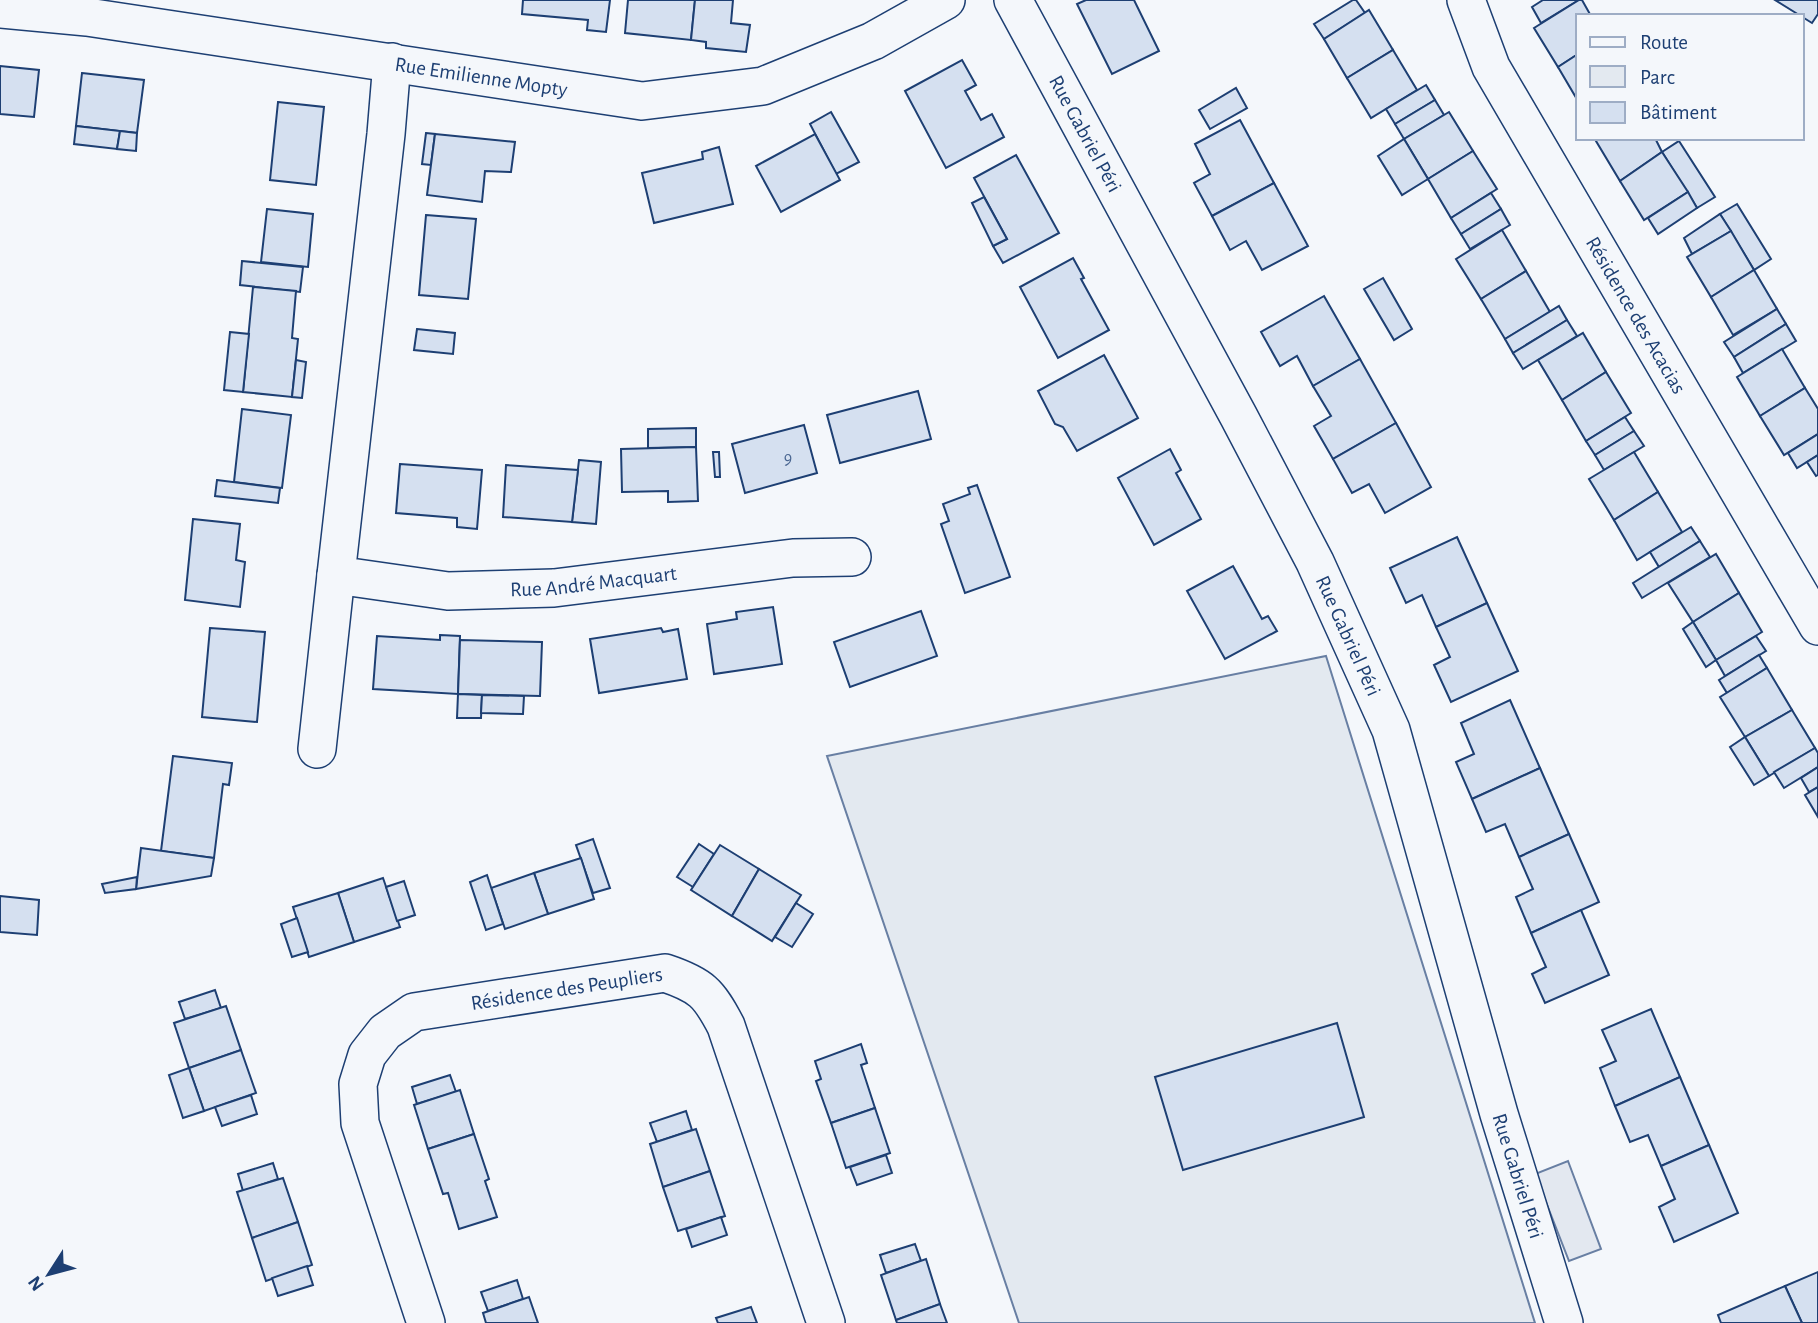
<svg xmlns="http://www.w3.org/2000/svg" width="1818" height="1323" font-family="'Alegreya Sans',sans-serif">
<style>
.green{fill:#e3e9f0;stroke:#687fa3;stroke-width:2}
.parking{fill:#e3e8f0;stroke:#687fa3;stroke-width:2}
.building{fill:#d5e0f0;stroke:#1d3f73;stroke-width:2}
.lines{fill:none;stroke-linecap:round;stroke-linejoin:round}
.minor-casing{stroke:#1d3f73;stroke-width:40}
.minor{stroke:#f4f7fb;stroke-width:37}
.labels{text-anchor:middle;stroke-width:5;stroke-linejoin:round;paint-order:stroke}
.number-label{font-size:18px;fill:#4b6792}
.street-label{font-size:21px;fill:#1d3f73;stroke:#f4f7fb}
</style>
<rect width="100%" height="100%" fill="#f4f7fb"/>
<!-- green -->
<polygon class="green" points="1326,656 1535,1323 1019,1323 827,756"/>
<!-- parking -->
<polygon class="parking" points="1568,1161 1601,1249 1569,1261 1535,1174"/>
<!-- building -->
<g class="building">
<polygon points="523,0 610,0 606,32 587,30 588,20 522,14"/>
<polygon points="628,0 695,0 691,40 625,33"/>
<polygon points="695,0 733,0 731,23 750,25 746,52 706,48 706,42 691,40"/>
<polygon points="1086,0 1134,0 1159,51 1112,74 1077,4"/>
<polygon points="1353,0 1356,0 1365,13 1324,39 1314,24"/>
<polygon points="1543,0 1579,0 1541,23 1532,7"/>
<polygon points="1579,0 1582,0 1591,16 1578,16 1578,54 1558,67 1534,28"/>
<polygon points="1775,0 1818,0 1818,14 1812,23"/>
<polygon points="1369,10 1393,50 1347,78 1324,39"/>
<polygon points="1393,50 1417,90 1371,118 1347,78"/>
<polygon points="1578,54 1578,101 1558,67"/>
<polygon points="962,60 976,85 965,91 981,120 992,114 1004,137 946,168 905,91"/>
<polygon points="0,66 39,70 34,117 0,114"/>
<polygon points="82,73 144,80 137,133 76,126"/>
<polygon points="1426,85 1435,100 1395,124 1386,109"/>
<polygon points="1236,88 1247,108 1210,129 1199,110"/>
<polygon points="1435,100 1444,115 1404,139 1395,124"/>
<polygon points="278,102 324,107 316,185 270,180"/>
<polygon points="831,112 859,162 836,174 810,124"/>
<polygon points="1449,112 1473,151 1428,179 1404,139"/>
<polygon points="1240,120 1274,183 1212,216 1194,183 1210,174 1195,144"/>
<polygon points="76,126 120,131 117,149 74,144"/>
<polygon points="120,131 137,133 136,151 117,149"/>
<polygon points="426,133 435,134 431,165 422,164"/>
<polygon points="435,134 515,142 511,172 485,171 482,202 427,195"/>
<polygon points="815,134 840,180 781,212 756,166"/>
<polygon points="1655,138 1662,152 1620,181 1596,141 1601,138"/>
<polygon points="1404,139 1428,179 1402,195 1378,156"/>
<polygon points="1679,141 1715,197 1697,208 1662,152"/>
<polygon points="719,147 733,204 654,223 642,173 703,159 702,152"/>
<polygon points="1473,151 1497,189 1451,218 1428,179"/>
<polygon points="1662,152 1688,192 1644,220 1620,181"/>
<polygon points="1016,155 1059,233 1003,263 993,246 1007,239 974,178"/>
<polygon points="1274,183 1308,246 1262,270 1246,241 1230,250 1212,216"/>
<polygon points="1688,192 1697,208 1658,234 1648,218"/>
<polygon points="1491,193 1501,209 1461,234 1451,218"/>
<polygon points="984,197 1007,239 993,246 972,203"/>
<polygon points="1737,204 1771,259 1754,270 1720,214"/>
<polygon points="267,209 313,214 308,267 261,262"/>
<polygon points="1501,209 1510,225 1470,249 1461,234"/>
<polygon points="1720,214 1731,231 1692,254 1684,238"/>
<polygon points="426,215 476,219 468,299 419,295"/>
<polygon points="1502,230 1526,271 1481,299 1456,259"/>
<polygon points="1731,231 1754,270 1711,297 1687,257"/>
<polygon points="1073,258 1084,278 1081,279 1109,330 1058,358 1020,287"/>
<polygon points="242,261 303,267 300,292 240,285"/>
<polygon points="1754,270 1777,309 1733,335 1711,297"/>
<polygon points="1526,271 1550,312 1505,339 1481,299"/>
<polygon points="1383,278 1412,329 1394,340 1364,289"/>
<polygon points="253,287 296,291 292,338 298,339 292,397 243,392"/>
<polygon points="1324,296 1360,359 1313,386 1297,356 1280,366 1261,332"/>
<polygon points="1559,306 1567,320 1513,353 1505,339"/>
<polygon points="1777,309 1786,324 1734,357 1724,342"/>
<polygon points="1567,320 1577,336 1523,369 1513,353"/>
<polygon points="1786,324 1796,341 1743,373 1734,357"/>
<polygon points="417,329 455,333 453,354 414,350"/>
<polygon points="230,332 249,334 243,392 224,390"/>
<polygon points="1583,333 1606,372 1562,400 1538,360"/>
<polygon points="1782,349 1805,388 1760,416 1737,377"/>
<polygon points="1104,355 1138,418 1077,451 1063,427 1055,424 1038,391"/>
<polygon points="1360,359 1396,423 1333,459 1314,426 1331,416 1313,386"/>
<polygon points="296,360 306,362 302,398 292,397"/>
<polygon points="1606,372 1631,413 1586,441 1562,400"/>
<polygon points="1805,388 1818,409 1818,434 1784,455 1760,416"/>
<polygon points="918,391 931,439 840,463 827,415"/>
<polygon points="242,409 291,415 282,488 234,482"/>
<polygon points="1625,417 1634,431 1595,455 1586,441"/>
<polygon points="1396,423 1431,487 1385,513 1369,484 1352,493 1333,459"/>
<polygon points="804,425 817,473 745,493 732,444"/>
<polygon points="696,428 696,447 648,448 648,429"/>
<polygon points="1634,431 1644,446 1604,470 1595,455"/>
<polygon points="1818,434 1818,455 1797,468 1788,453"/>
<polygon points="696,447 698,501 668,502 668,491 622,492 621,449"/>
<polygon points="1170,449 1181,470 1176,473 1201,519 1154,545 1118,478"/>
<polygon points="713,452 719,452 720,477 715,477"/>
<polygon points="1634,452 1658,492 1614,520 1589,479"/>
<polygon points="1818,455 1818,475 1816,476 1807,462"/>
<polygon points="579,460 601,462 596,524 572,522"/>
<polygon points="400,464 482,470 477,529 457,527 457,518 396,513"/>
<polygon points="506,465 578,470 572,522 503,517"/>
<polygon points="217,480 280,488 278,503 215,496"/>
<polygon points="977,485 1010,577 965,593 941,524 949,521 943,504 970,494 968,488"/>
<polygon points="1658,492 1682,532 1637,560 1614,520"/>
<polygon points="193,519 240,524 236,560 245,562 240,607 185,600"/>
<polygon points="1691,527 1700,541 1659,567 1650,552"/>
<polygon points="1457,537 1487,603 1436,627 1422,595 1406,603 1390,568"/>
<polygon points="1700,541 1710,557 1642,598 1633,583"/>
<polygon points="1716,554 1739,593 1693,622 1668,583"/>
<polygon points="1233,566 1262,619 1268,616 1277,631 1225,659 1187,591"/>
<polygon points="1739,593 1762,632 1716,660 1693,622"/>
<polygon points="1487,603 1518,671 1451,702 1434,665 1450,657 1436,627"/>
<polygon points="773,607 782,664 714,674 707,624 737,619 736,612"/>
<polygon points="921,611 937,656 850,687 834,642"/>
<polygon points="1693,622 1716,660 1706,667 1683,629"/>
<polygon points="210,628 265,632 257,722 202,717"/>
<polygon points="661,628 663,632 678,629 687,679 599,693 590,639"/>
<polygon points="440,635 460,636 458,694 373,689 377,636 440,640"/>
<polygon points="1756,636 1766,651 1725,676 1716,660"/>
<polygon points="460,640 542,642 540,696 458,694"/>
<polygon points="1759,655 1767,668 1727,693 1719,680"/>
<polygon points="1767,668 1792,710 1745,737 1720,697"/>
<polygon points="458,694 482,695 481,718 457,718"/>
<polygon points="482,695 524,696 523,714 481,713"/>
<polygon points="1510,700 1540,768 1472,799 1456,762 1474,754 1461,723"/>
<polygon points="1792,710 1815,748 1769,776 1745,737"/>
<polygon points="1745,737 1769,776 1754,785 1730,747"/>
<polygon points="1815,748 1818,753 1818,767 1784,788 1774,772"/>
<polygon points="173,756 232,763 229,785 223,784 214,858 161,851"/>
<polygon points="1818,767 1818,787 1809,792 1801,778"/>
<polygon points="1540,768 1569,834 1519,857 1505,824 1486,832 1472,799"/>
<polygon points="1818,787 1818,817 1805,795"/>
<polygon points="1569,834 1599,902 1531,933 1516,897 1533,889 1519,857"/>
<polygon points="593,839 610,888 593,893 576,845"/>
<polygon points="699,844 714,854 693,887 677,877"/>
<polygon points="720,845 759,869 732,916 691,890"/>
<polygon points="141,848 214,858 211,876 136,889"/>
<polygon points="581,858 594,899 548,914 534,873"/>
<polygon points="759,869 801,895 772,941 732,916"/>
<polygon points="534,873 548,914 505,929 491,888"/>
<polygon points="487,875 503,924 486,930 470,882"/>
<polygon points="137,877 136,889 105,893 102,884"/>
<polygon points="383,878 400,927 354,942 338,893"/>
<polygon points="404,881 415,915 397,921 386,887"/>
<polygon points="338,893 354,942 309,957 293,907"/>
<polygon points="0,896 39,900 37,935 0,932"/>
<polygon points="796,903 813,914 792,947 775,937"/>
<polygon points="1581,910 1609,975 1545,1003 1532,974 1546,967 1531,933"/>
<polygon points="297,918 308,952 292,957 281,924"/>
<polygon points="215,990 221,1008 185,1019 179,1002"/>
<polygon points="226,1006 241,1050 189,1068 174,1023"/>
<polygon points="1651,1009 1680,1077 1615,1106 1600,1068 1616,1061 1602,1030"/>
<polygon points="1337,1023 1364,1117 1183,1170 1155,1077"/>
<polygon points="861,1044 867,1063 861,1065 875,1108 831,1123 816,1081 821,1079 815,1061"/>
<polygon points="241,1050 256,1093 204,1111 189,1068"/>
<polygon points="189,1068 204,1111 183,1118 169,1075"/>
<polygon points="450,1075 456,1092 417,1104 412,1087"/>
<polygon points="1680,1077 1709,1145 1661,1166 1648,1135 1630,1142 1615,1106"/>
<polygon points="460,1090 474,1134 428,1149 414,1105"/>
<polygon points="251,1095 257,1114 222,1126 215,1107"/>
<polygon points="875,1108 890,1153 846,1168 831,1123"/>
<polygon points="686,1111 692,1130 657,1142 650,1123"/>
<polygon points="696,1129 710,1171 663,1187 650,1144"/>
<polygon points="474,1134 489,1179 485,1181 497,1217 459,1229 448,1193 443,1194 428,1149"/>
<polygon points="1709,1145 1738,1213 1674,1242 1659,1207 1675,1199 1661,1166"/>
<polygon points="886,1155 892,1173 857,1185 850,1167"/>
<polygon points="273,1163 278,1179 243,1191 238,1174"/>
<polygon points="710,1171 725,1216 678,1231 663,1187"/>
<polygon points="283,1178 298,1222 252,1238 237,1192"/>
<polygon points="721,1217 727,1235 692,1247 686,1229"/>
<polygon points="298,1222 312,1265 266,1281 252,1238"/>
<polygon points="915,1244 921,1261 886,1273 880,1255"/>
<polygon points="926,1259 940,1304 896,1320 881,1275"/>
<polygon points="307,1266 313,1285 278,1296 272,1278"/>
<polygon points="1818,1272 1818,1323 1802,1323 1785,1286"/>
<polygon points="517,1280 523,1299 488,1311 481,1292"/>
<polygon points="1785,1286 1802,1323 1721,1323 1718,1315"/>
<polygon points="529,1297 538,1323 486,1323 483,1313"/>
<polygon points="940,1304 947,1323 897,1323 896,1320"/>
<polygon points="751,1307 757,1323 718,1323 716,1318"/>
</g>
<g class="lines">
<defs>
<g id="minor">
<path id="s1" d="M1013,0L1239,417L1315,562L1391,730L1499,1114L1564,1323"/>
<path id="s2" d="M1466,0L1491,67L1818,626"/>
<path id="s3" d="M0,9L87,17L642,101L763,86L873,41L946,0"/>
<path id="s4" d="M392,62L386,134L336,575L448,591L554,588L793,558L852,557"/>
<polyline points="317,749 336,575"/>
<path id="s5" d="M426,1323L360,1123L358,1084L367,1055L385,1032L414,1012L665,973C701,985 709,993 726,1026L826,1323"/>
</g>
</defs>
<!-- minor casing -->
<use href="#minor" class="minor-casing"/>
<!-- minor -->
<use href="#minor" class="minor"/>
</g>
<g class="labels">
<!-- number labels -->
<g class="number-label">
<text x="788" y="464">9</text>
</g>
<!-- street labels -->
<g class="street-label">
<text dy="7" stroke="none"><textPath href="#s3" startOffset="486">Rue Emilienne Mopty</textPath></text>
<text dy="7" stroke="none"><textPath href="#s1" startOffset="152">Rue Gabriel Péri</textPath></text>
<text dy="7" stroke="none"><textPath href="#s2" startOffset="359">Résidence des Acacias</textPath></text>
<text dy="7" stroke="none"><textPath href="#s4" startOffset="775">Rue André Macquart</textPath></text>
<text dy="7" stroke="none"><textPath href="#s1" startOffset="719">Rue Gabriel Péri</textPath></text>
<text dy="7" stroke="none"><textPath href="#s5" startOffset="499">Résidence des Peupliers</textPath></text>
<text dy="7" stroke="none"><textPath href="#s1" startOffset="1286">Rue Gabriel Péri</textPath></text>
</g>
</g>
<!-- legend -->
<rect x="1576" y="14" width="228" height="126" fill="#f4f7fb" stroke="#9eadc5" stroke-width="2"/>
<rect x="1590" y="37" width="35" height="10" fill="#f4f7fb" stroke="#9eadc5" stroke-width="2"/>
<text x="1640" y="49" font-size="21" fill="#1d3f73">Route</text>
<rect x="1590" y="66" width="35" height="21" fill="#e3e9f0" stroke="#9eadc5" stroke-width="2"/>
<text x="1640" y="84" font-size="21" fill="#1d3f73">Parc</text>
<rect x="1590" y="102" width="35" height="21" fill="#d5e0f0" stroke="#9eadc5" stroke-width="2"/>
<text x="1640" y="119" font-size="21" fill="#1d3f73">Bâtiment</text>
<!-- north arrow -->
<g transform="translate(49 1274) rotate(234)" stroke="#f4f7fb" stroke-width="5" paint-order="stroke">
<path d="M0-5L12 26L0 18L-12 26Z" fill="#1d3f73"/>
<text y="-10" font-size="19" font-weight="bold" text-anchor="middle" fill="#1d3f73">N</text>
</g>
</svg>
